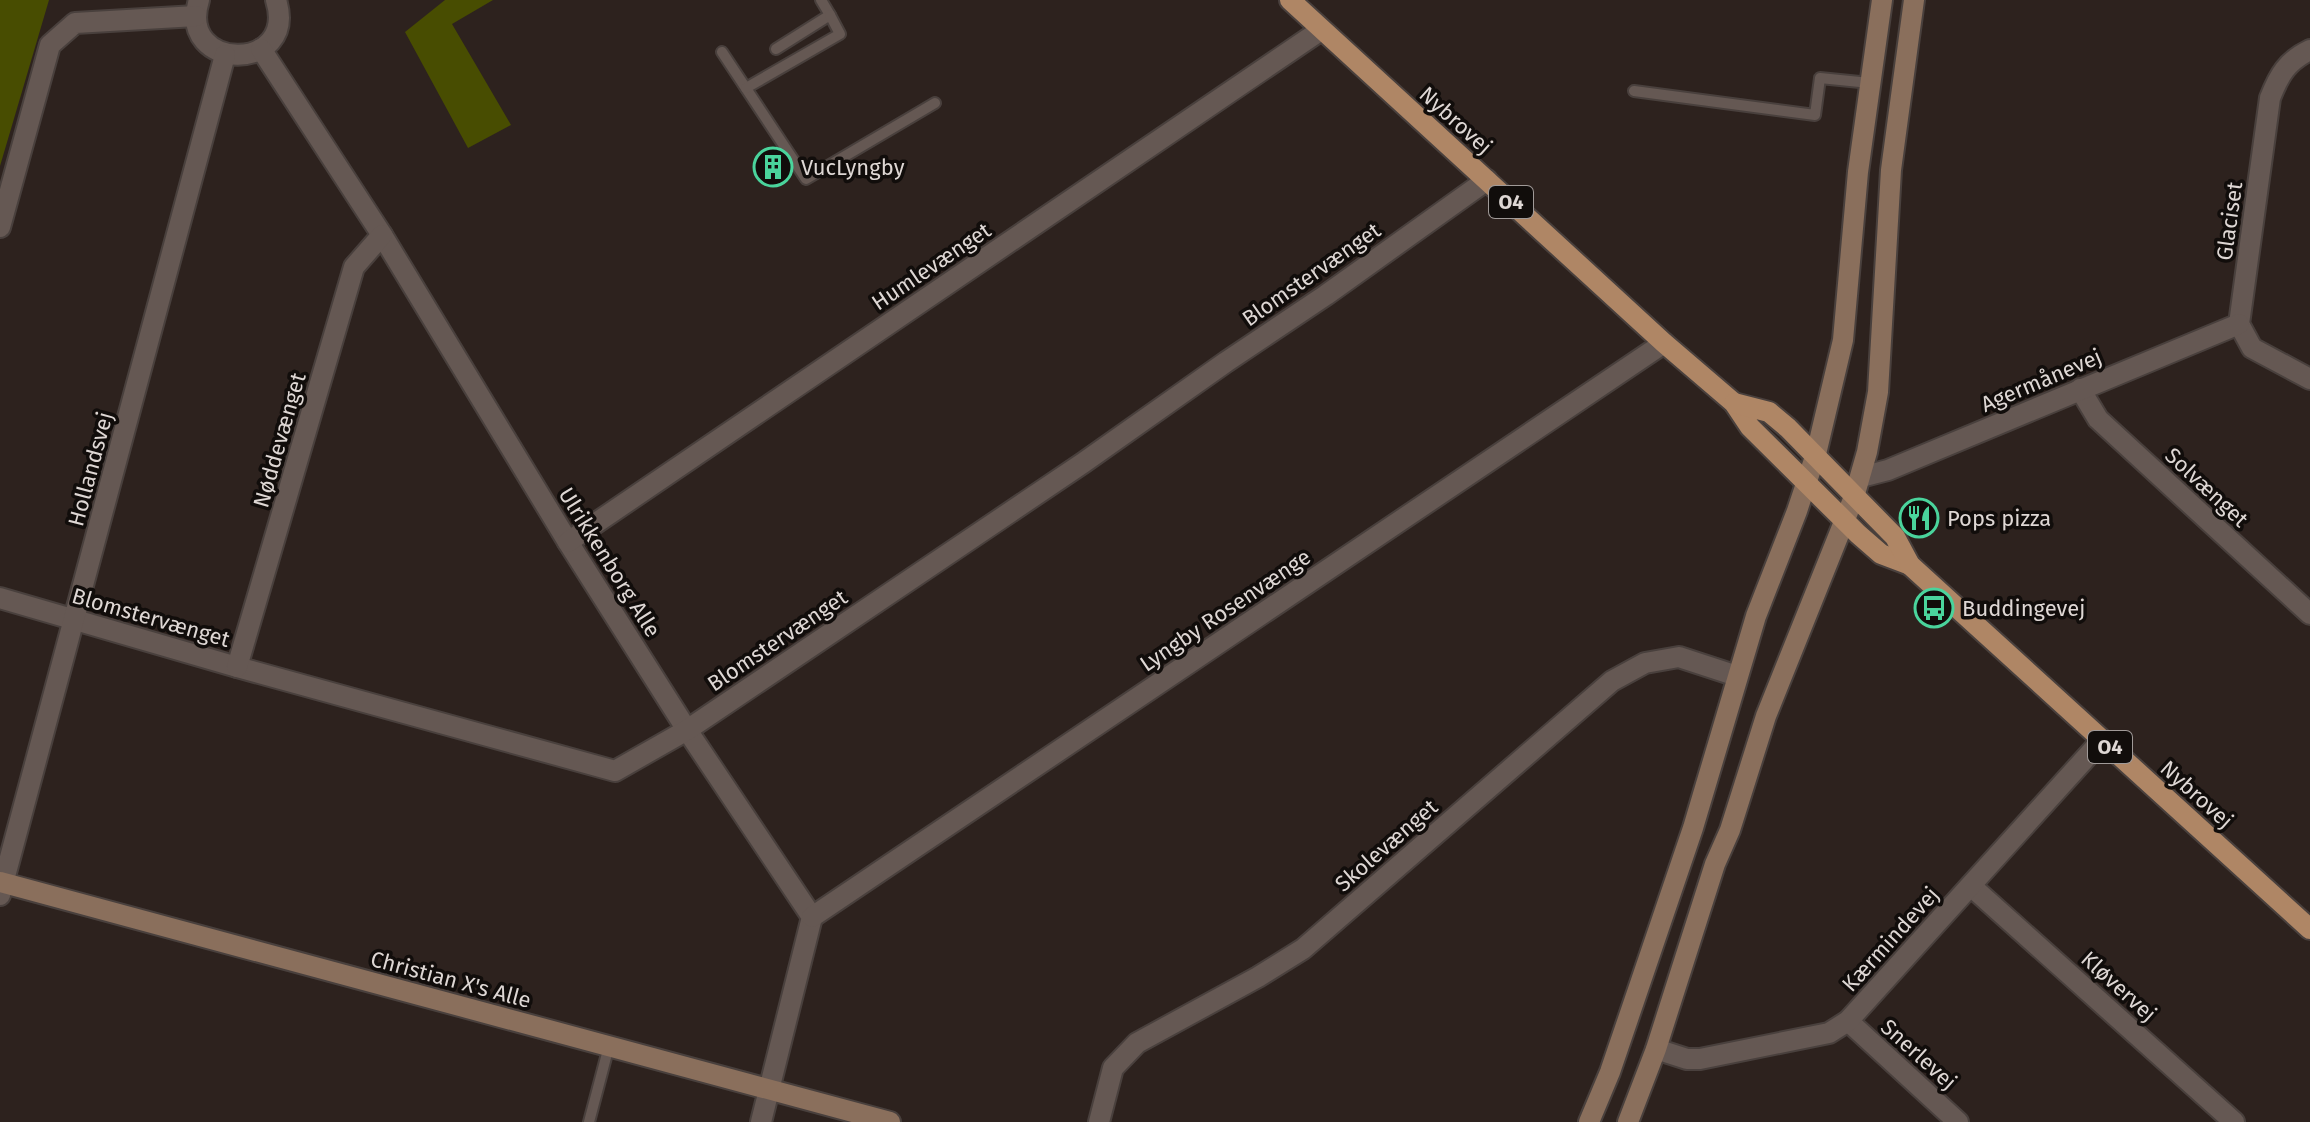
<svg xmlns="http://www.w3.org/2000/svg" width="2310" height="1122" font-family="'Fira Sans',sans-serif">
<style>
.green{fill:#484d01}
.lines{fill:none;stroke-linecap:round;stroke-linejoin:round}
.lane-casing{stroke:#49403d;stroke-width:14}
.street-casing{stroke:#49403d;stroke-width:24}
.secondary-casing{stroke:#49403d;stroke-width:24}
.primary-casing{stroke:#49403d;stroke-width:24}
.lane{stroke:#655853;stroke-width:10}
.street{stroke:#655853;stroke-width:20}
.secondary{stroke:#8a6f5c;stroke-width:20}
.primary{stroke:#af8665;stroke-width:20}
.labels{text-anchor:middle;stroke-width:7;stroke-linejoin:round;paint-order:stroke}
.shield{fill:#110d0b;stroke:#a09a98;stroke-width:2}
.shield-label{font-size:20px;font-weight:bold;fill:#ded7d4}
.street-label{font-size:22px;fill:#ded7d4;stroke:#110d0b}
.poi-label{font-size:22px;fill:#ded7d4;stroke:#110d0b;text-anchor:start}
</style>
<rect width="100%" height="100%" fill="#2d221e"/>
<!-- green -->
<g class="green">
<polygon points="0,0 49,0 0,166"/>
<polygon points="445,0 493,0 452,24 511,125 468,148 405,32"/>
</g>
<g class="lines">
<defs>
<g id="lane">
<polyline points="776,49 830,15 821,0"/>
<polyline points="722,52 806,179 935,103"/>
<polyline points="746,88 840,34 830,15"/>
<polyline points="1634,91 1815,115 1820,78 1870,83"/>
<polyline points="589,1122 609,1046"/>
</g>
<g id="street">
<path d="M199,0C176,72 299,74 276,0"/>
<polyline points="261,49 382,235 568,542 687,730 812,917 761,1122"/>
<path d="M2310,50C2287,61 2279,75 2270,98L2239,324L2252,348L2310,379"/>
<polyline points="0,227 50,45 75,23 196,16"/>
<polyline points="2080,389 2098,419 2310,614"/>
<polyline points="1861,477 1888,470 2239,324"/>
<polyline points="568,542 1321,30"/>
<polyline points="0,598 237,667 615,771 687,730 1083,463 1226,362 1326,295 1487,180"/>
<polyline points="237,667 354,267 382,235"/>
<polyline points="1971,886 2234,1122"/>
<polyline points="0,895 225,55"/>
<polyline points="812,917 1664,343"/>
<polyline points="1848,1021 1958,1122"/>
<polyline points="1656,1049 1687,1059 1700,1059 1829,1033 1848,1021 2102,740"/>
<polyline points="1099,1122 1113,1068 1137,1043 1258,977 1303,949 1612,681 1645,663 1679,657 1737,676"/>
</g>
<g id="secondary">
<polyline points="0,882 890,1122"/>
<polyline points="1589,1122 1610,1072 1693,828 1756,616 1797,511 1816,454 1843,340 1858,172 1882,0"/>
<polyline points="1628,1122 1656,1049 1715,864 1730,830 1766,716 1854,497 1867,452 1878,392 1891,170 1914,0"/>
</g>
<g id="primary">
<polyline points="1290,0 1664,343 1734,403 1750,427 1858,534 1881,554 1910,565"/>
<polyline points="1734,403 1769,412 1788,428 1895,537 1910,565 2310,929"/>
</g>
</defs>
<!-- lane casing -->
<use href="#lane" class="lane-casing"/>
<!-- street casing -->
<use href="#street" class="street-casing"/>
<!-- secondary casing -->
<use href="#secondary" class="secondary-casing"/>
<!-- primary casing -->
<use href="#primary" class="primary-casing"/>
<!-- lane -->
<use href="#lane" class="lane"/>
<!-- street -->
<use href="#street" class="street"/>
<!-- secondary -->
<use href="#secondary" class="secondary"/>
<!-- primary -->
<use href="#primary" class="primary"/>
</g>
<!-- icons -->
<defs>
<symbol id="building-ring" viewBox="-11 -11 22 22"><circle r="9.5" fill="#110d0b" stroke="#4ad49c" stroke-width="1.5"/><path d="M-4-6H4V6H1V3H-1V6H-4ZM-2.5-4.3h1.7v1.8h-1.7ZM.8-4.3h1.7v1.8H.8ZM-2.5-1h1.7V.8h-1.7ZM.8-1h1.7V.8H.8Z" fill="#4ad49c"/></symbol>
<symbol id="restaurant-ring" viewBox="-11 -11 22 22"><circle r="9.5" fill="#110d0b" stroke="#4ad49c" stroke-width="1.5"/><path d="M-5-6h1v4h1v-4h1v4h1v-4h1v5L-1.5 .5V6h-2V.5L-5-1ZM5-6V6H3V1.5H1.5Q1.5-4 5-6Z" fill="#4ad49c"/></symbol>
<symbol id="bus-ring" viewBox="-11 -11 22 22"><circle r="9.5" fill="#110d0b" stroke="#4ad49c" stroke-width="1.5"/><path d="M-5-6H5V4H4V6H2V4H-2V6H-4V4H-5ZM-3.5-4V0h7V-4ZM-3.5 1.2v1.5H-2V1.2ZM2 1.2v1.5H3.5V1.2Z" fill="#4ad49c"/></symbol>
</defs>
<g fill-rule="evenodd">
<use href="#building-ring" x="751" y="145" width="44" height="44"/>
<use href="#restaurant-ring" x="1897" y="496" width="44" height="44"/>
<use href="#bus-ring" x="1912" y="586" width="44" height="44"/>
</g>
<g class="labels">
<!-- shield labels -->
<g class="shield">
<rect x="1489" y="186" width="44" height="32" rx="6"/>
<rect x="2088" y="731" width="44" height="32" rx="6"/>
</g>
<g class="shield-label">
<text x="1511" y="209">O4</text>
<text x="2110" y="754">O4</text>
</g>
<!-- street labels -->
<g class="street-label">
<text transform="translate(1456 120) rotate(42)" y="8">Nybrovej</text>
<text transform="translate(2229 221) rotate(-82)" y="8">Glaciset</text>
<text transform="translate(931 266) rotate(-34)" y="8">Humlevænget</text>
<text transform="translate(1311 274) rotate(-35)" y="8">Blomstervænget</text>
<text transform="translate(2041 380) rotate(-23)" y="8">Agermånevej</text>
<text transform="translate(279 440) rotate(-74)" y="8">Nøddevænget</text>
<text transform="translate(90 469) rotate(-75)" y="8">Hollandsvej</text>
<text transform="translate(2207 487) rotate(43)" y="8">Solvænget</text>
<text transform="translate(610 562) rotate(58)" y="8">Ulrikkenborg Alle</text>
<text transform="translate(1225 610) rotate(-34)" y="8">Lyngby Rosenvænge</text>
<text transform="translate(151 617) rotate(16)" y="8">Blomstervænget</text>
<text transform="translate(777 640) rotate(-34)" y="8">Blomstervænget</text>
<text transform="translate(2197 794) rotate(42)" y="8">Nybrovej</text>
<text transform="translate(1386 845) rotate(-41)" y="8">Skolevænget</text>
<text transform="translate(1890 939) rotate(-48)" y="8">Kærmindevej</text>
<text transform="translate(451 979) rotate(15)" y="8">Christian X's Alle</text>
<text transform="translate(2119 986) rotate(42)" y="8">Kløvervej</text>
<text transform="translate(1919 1054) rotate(42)" y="8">Snerlevej</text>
</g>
<!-- poi labels -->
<g class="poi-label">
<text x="801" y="175">VucLyngby</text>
<text x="1947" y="526">Pops pizza</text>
<text x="1962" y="616">Buddingevej</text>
</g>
</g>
</svg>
